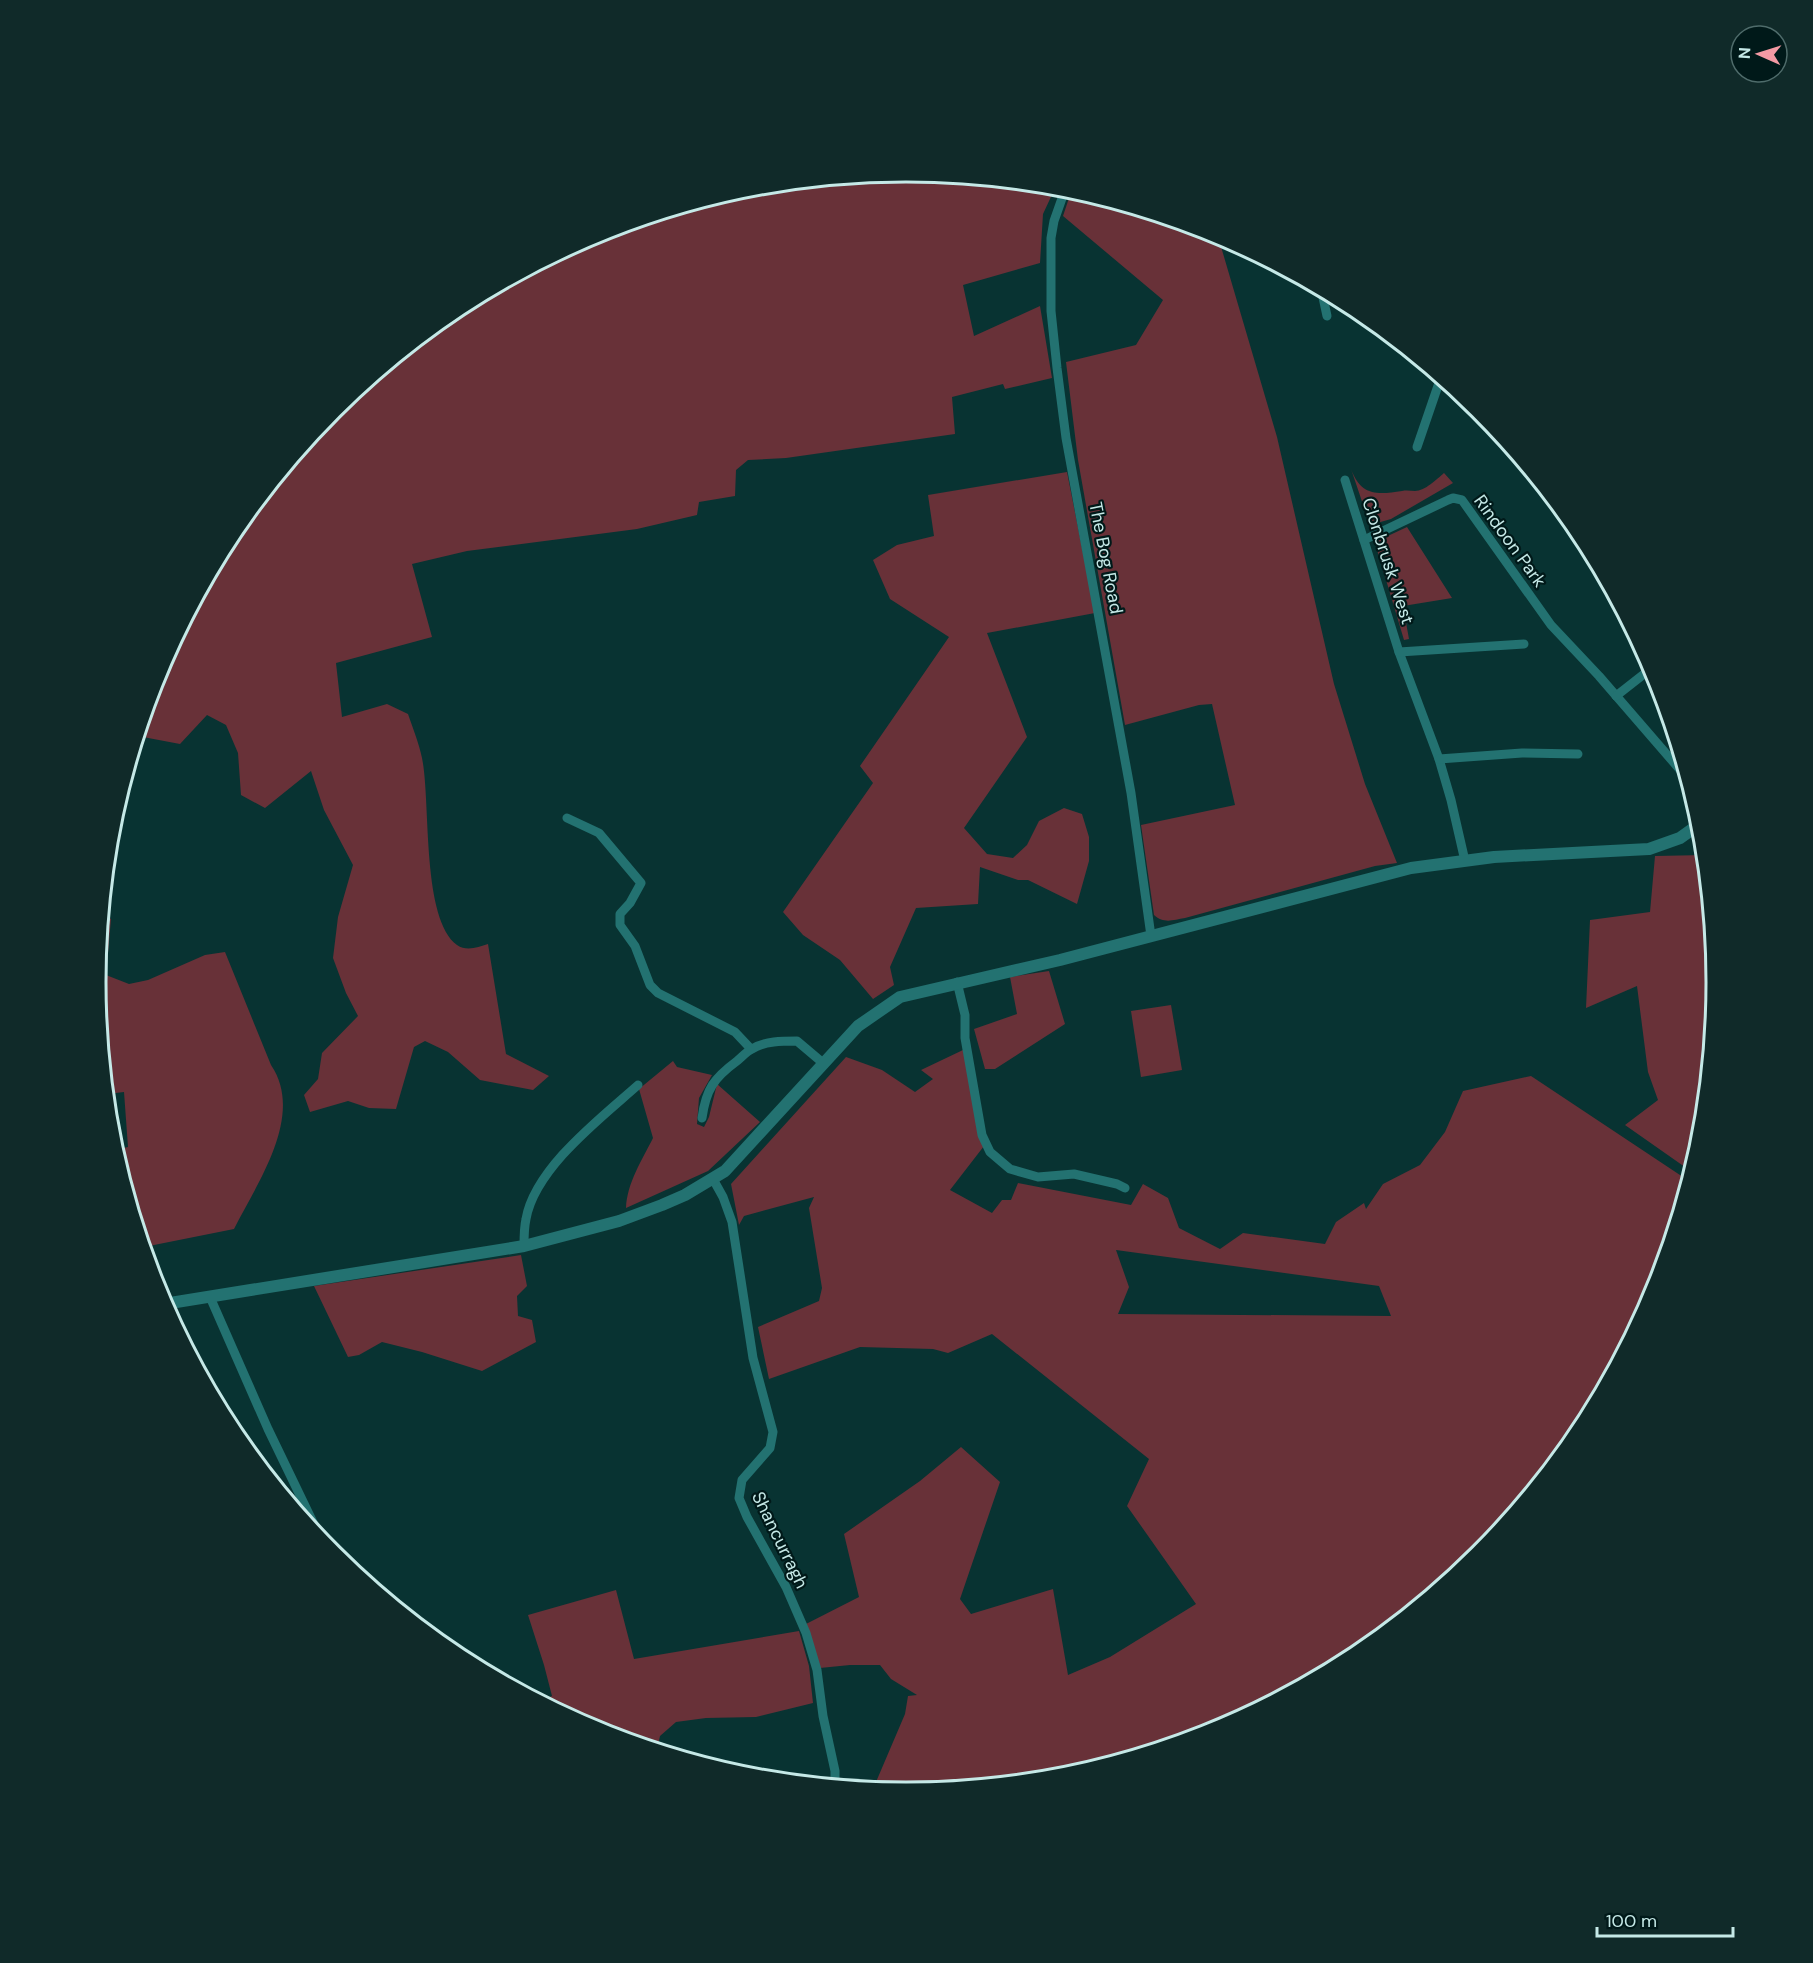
<svg xmlns="http://www.w3.org/2000/svg" width="1813" height="1963" font-family="'DM Sans',sans-serif">
<style>
.green{fill:#683138;fill-rule:evenodd}
.lines{fill:none;stroke-linecap:round;stroke-linejoin:round}
.minor{stroke:#237271;stroke-width:9}
.tertiary{stroke:#237271;stroke-width:12}
.labels{text-anchor:middle;stroke-width:4.5;stroke-linejoin:round;paint-order:stroke}
.street-label{font-size:18px;fill:#c5e9e7;stroke:#001919}
.rim{fill:none;stroke:#c5e9e7;stroke-width:3}
</style>
<rect width="100%" height="100%" fill="#083332"/>
<!-- green -->
<g class="green">
<path d="M907,171L1056,186L1043,214L1040,263L963,285L974,336L1040,306L1052,378L1005,389L1003,384L952,397L955,434L786,458L748,460L736,470L735,496L699,502L697,515L637,529L467,551L412,564L432,637L336,663L342,717L387,704L408,714C413,729 419,743 422,758C431,801 421,918 457,945C467,952 478,947 488,944L506,1054L549,1076L533,1090L480,1080L448,1052L425,1041L414,1047L396,1109L369,1108L348,1101L310,1112L304,1095L318,1079L322,1053L358,1016L346,993L333,958L338,917L353,865L324,810L311,771L265,808L241,795L238,753L226,725L207,715L180,744L143,737L137,741L158,671L233,531L334,408L456,307L597,233L749,187Z"/>
<path d="M1072,189L1217,233L1277,437L1334,684L1365,784L1397,863L1375,866L1185,918C1173,920 1164,924 1154,915L1141,825L1235,805L1212,704L1199,705L1125,725L1078,460L1066,362L1136,345L1163,300L1063,216Z"/>
<path d="M1351,469C1361,496 1377,495 1402,491C1407,490 1411,491 1415,491C1425,491 1437,479 1444,473L1453,483L1391,519L1370,525Z"/>
<polygon points="1067,472 1095,613 987,633 1027,737 964,828 987,854 1013,858 1027,845 1039,821 1064,808 1082,814 1089,837 1089,861 1077,904 1028,880 1018,880 980,867 978,904 916,908 890,967 894,985 873,999 840,960 803,935 783,912 873,783 860,766 949,637 890,599 873,560 897,545 934,536 928,495"/>
<polygon points="1407,527 1452,598 1403,606 1409,639 1404,640 1375,543 1377,541"/>
<polygon points="1705,855 1717,982 1701,1140 1692,1172 1625,1125 1658,1100 1648,1072 1637,986 1586,1008 1590,920 1650,912 1655,856"/>
<path d="M103,914L111,919L106,975L129,984L148,980L205,955L225,952L271,1065C305,1115 258,1182 234,1229L144,1247L115,1150L128,1147L124,1092L107,1094L96,981Z"/>
<polygon points="1049,971 1065,1024 995,1069 985,1069 974,1029 1017,1014 1010,977"/>
<polygon points="1171,1005 1182,1070 1141,1077 1131,1011"/>
<path d="M963,1050L984,1146L950,1190L992,1213L1002,1200H1011L1018,1183L1131,1205L1143,1184L1168,1198L1179,1228L1220,1249L1243,1233L1325,1244L1336,1222L1364,1203L1366,1209L1383,1184L1420,1165L1445,1132L1463,1091L1531,1076L1689,1181L1655,1292L1580,1432L1479,1555L1357,1656L1216,1730L1064,1776L906,1792L873,1789L905,1714L908,1696L917,1695L891,1679L880,1665H850L820,1668L806,1624L859,1597L844,1534L920,1481L961,1447L1000,1482L960,1599L971,1614L1053,1589L1068,1675L1110,1657L1196,1604L1127,1506L1149,1459L992,1334L948,1353L933,1349L860,1347L769,1379L758,1327L819,1301L822,1288L809,1208L814,1197L744,1216L739,1225L731,1184L846,1057L882,1070L915,1092L933,1079L921,1070ZM1116,1250L1379,1286L1391,1316L1118,1314L1129,1287Z"/>
<path d="M673,1061L677,1067L712,1075L699,1098L697,1124L704,1127L709,1117L717,1084L760,1122L708,1171L626,1208C627,1183 642,1160 653,1138L639,1089Z"/>
<polygon points="521,1255 527,1286 517,1296 518,1316 532,1320 536,1342 482,1371 422,1352 382,1342 359,1355 348,1357 314,1286"/>
<polygon points="616,1590 634,1659 799,1631 809,1666 813,1703 756,1717 706,1718 676,1722 660,1736 657,1749 596,1730 541,1701 552,1696 544,1665 528,1615"/>
</g>
<g class="lines">
<!-- minor -->
<g class="minor">
<polyline points="1066,187 1054,221 1051,238 1051,311 1057,368 1066,438 1131,793 1151,936"/>
<polyline points="1321,288 1327,316"/>
<polyline points="1417,447 1441,377"/>
<polyline points="1345,480 1399,652 1439,759 1451,800 1465,861"/>
<polyline points="1364,540 1448,500 1453,498 1462,500 1551,625 1599,676 1682,772"/>
<polyline points="1399,652 1524,644"/>
<polyline points="1616,696 1653,667"/>
<polyline points="1439,759 1522,753 1578,754"/>
<polyline points="567,818 599,833 641,883 630,903 620,914 620,925 635,946 650,985 658,993 735,1032 751,1049"/>
<polyline points="957,982 965,1015 965,1038 982,1135 990,1152 1010,1169 1038,1177 1074,1174 1117,1184 1125,1188"/>
<path d="M702,1118C706,1089 714,1078 737,1061C742,1057 746,1052 752,1049C764,1041 783,1041 797,1041L823,1063"/>
<polyline points="713,1179 723,1197 732,1222 753,1358 773,1432 770,1448 742,1480 739,1498 747,1517 786,1587 806,1633 817,1670 823,1716 835,1771 835,1785"/>
<path d="M524,1246C524,1237 524,1228 526,1219C535,1168 601,1118 638,1085"/>
<polyline points="210,1297 268,1429 322,1541"/>
</g>
<!-- tertiary -->
<polyline class="tertiary" points="164,1304 524,1246 619,1221 662,1205 685,1195 725,1171 858,1026 900,997 1060,960 1411,868 1494,857 1649,849 1680,838 1701,823"/>
</g>
<g class="labels">
<!-- street labels -->
<g class="street-label">
<text transform="translate(1510 541) rotate(54)" y="6">Rindoon Park</text>
<text transform="translate(1106 558) rotate(79)" y="6">The Bog Road</text>
<text transform="translate(1388 561) rotate(72)" y="6">Clonbrusk West</text>
<text transform="translate(780 1540) rotate(64)" y="6">Shancurragh</text>
</g>
</g>
<!-- crop -->
<path d="M0 0H1813V1963H0ZM106 982a800 800 0 1 1 1600 0a800 800 0 1 1-1600 0Z" fill="#102a29" fill-rule="evenodd"/>
<path class="rim" d="M106 982a800 800 0 1 1 1600 0a800 800 0 1 1-1600 0Z"/>
<!-- north arrow -->
<g transform="translate(1759 54) rotate(273)"><circle r="28" fill="#001919" stroke="#4f6c6b" stroke-width="1.5"/>
<path d="M0-4.5L10 22L0 15L-10 22Z" fill="#f49aa4"/>
<text y="-9" font-size="16" font-weight="bold" text-anchor="middle" fill="#c5e9e7">N</text>
</g>
<!-- scale -->
<path d="M1597 1927v9h136v-9" fill="none" stroke="#c5e9e7" stroke-width="3"/>
<text x="1606" y="1927" font-size="18" fill="#c5e9e7" stroke="#001919" stroke-width="4.5" paint-order="stroke">100 m</text>
</svg>
